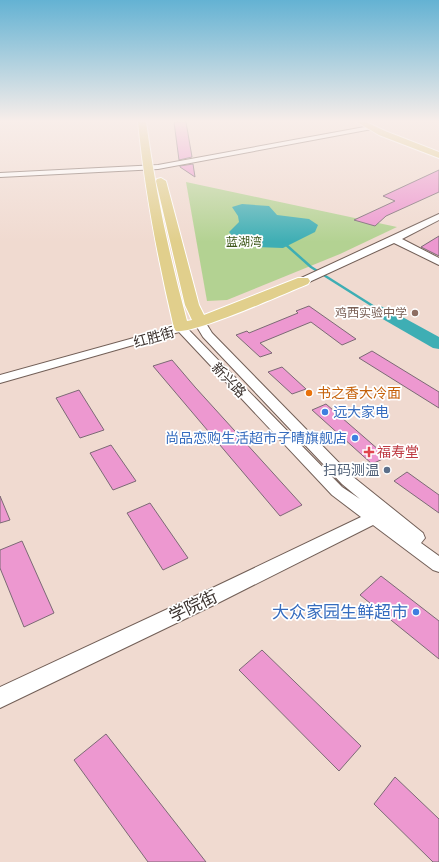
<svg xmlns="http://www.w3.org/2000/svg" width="439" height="862" font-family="'Exo 2','Noto Sans SC',sans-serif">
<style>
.green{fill:#b3d292}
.water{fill:#3eaeb4}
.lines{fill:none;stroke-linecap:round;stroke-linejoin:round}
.stream-far1{stroke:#3eaeb4;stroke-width:2.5}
.stream{stroke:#3eaeb4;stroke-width:3}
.river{fill:#3eaeb4;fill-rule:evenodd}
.building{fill:#ed98d0;stroke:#7c6a75}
.minor-casing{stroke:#725f57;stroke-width:2}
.major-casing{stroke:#fff;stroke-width:2}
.minor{fill:#fff;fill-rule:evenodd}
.major{fill:#e1cf8c;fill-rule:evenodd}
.education-dot{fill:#8d6e63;stroke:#fff;stroke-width:1.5}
.food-dot{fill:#e8710a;stroke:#fff;stroke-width:1.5}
.shop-dot{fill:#3f7fe0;stroke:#fff;stroke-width:1.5}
.health-dot{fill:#e0444e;stroke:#fff;stroke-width:1.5}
.service-dot{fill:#5c6f8a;stroke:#fff;stroke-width:1.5}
.labels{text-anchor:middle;stroke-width:3.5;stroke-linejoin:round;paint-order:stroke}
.far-park-label{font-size:12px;fill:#3e581b;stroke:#fff}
.far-education-label{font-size:12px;fill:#785e54;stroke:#fff;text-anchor:end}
.street-label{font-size:14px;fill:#3a312d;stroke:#fff}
.food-label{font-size:14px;fill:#c56008;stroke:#fff;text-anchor:start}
.shop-label{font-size:14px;fill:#366cbe;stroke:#fff;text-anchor:start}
.health-label{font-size:14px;fill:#be3a42;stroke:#fff;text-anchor:start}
.service-label{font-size:14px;fill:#4e5e75;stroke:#fff;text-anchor:end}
.near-street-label{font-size:17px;fill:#3a312d;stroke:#fff}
.near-shop-label{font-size:17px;fill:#366cbe;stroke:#fff;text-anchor:end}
</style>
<rect width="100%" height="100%" fill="#f0dad0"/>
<!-- green -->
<polygon class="green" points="186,182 397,227 340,254 227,300 207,301"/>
<!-- water -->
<polygon class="water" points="242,204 269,206 277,215 309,219 318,225 315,232 283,248 256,247 235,239 229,232 239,222 238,216 232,207"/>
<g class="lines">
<!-- stream-far1 -->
<polyline class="stream-far1" points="284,243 311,267 376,308"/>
<!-- stream -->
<polyline class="stream" points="374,307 380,311"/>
<!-- river -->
<polygon class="river" points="380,306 386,308 439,337 439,349 433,348 374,314 372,311 374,308"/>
</g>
<!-- building -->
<g class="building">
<polygon points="174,122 186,122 192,157 179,160"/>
<polygon points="193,164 195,177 180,167 180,166"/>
<polygon points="439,170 439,192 386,216 375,226 354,220 395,201 383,196"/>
<polygon points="439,236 439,256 421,247"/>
<polygon points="309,306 356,339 342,345 311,322 260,343 272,353 260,357 236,335 247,331 249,333 298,313 296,311"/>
<polygon points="372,351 439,392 439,408 359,358"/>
<polygon points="172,360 195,387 302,505 280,516 153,366"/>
<polygon points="282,367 306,389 292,394 268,372"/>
<polygon points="79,390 104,430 80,438 56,398"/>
<polygon points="326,404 387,457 372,464 312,410"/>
<polygon points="111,445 136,481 113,490 90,453"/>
<polygon points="407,472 439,495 439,513 394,481"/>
<polygon points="0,496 10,520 0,523"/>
<polygon points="150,503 188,558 163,570 127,513"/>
<polygon points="22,541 54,613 24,627 0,568 0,550"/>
<polygon points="381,576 439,621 439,659 360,595"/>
<polygon points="262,650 361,746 339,771 239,670"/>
<polygon points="106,734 206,862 148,862 74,760"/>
<polygon points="395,777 439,819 439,862 433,862 374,804"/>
</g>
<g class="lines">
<defs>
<g id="minor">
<polygon points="370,126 373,128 372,129 158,169 0,177 0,173 158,165"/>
<polygon points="439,214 439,220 402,239 439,258 439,265 394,243 307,283 299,283 298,281 299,279"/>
<polygon points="200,319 204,320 212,333 352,476 423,533 425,538 421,543 439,556 439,572 433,570 373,525 216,604 0,708 0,687 204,592 361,517 332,495 179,332 0,383 0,375 177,326 185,326 342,487 360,499 342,484 203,337 194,322 196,320"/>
</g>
<g id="major">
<path d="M138,122H146C155,189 169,255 187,321L192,320L185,305L156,181L157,179L161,178L166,181L199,305L204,315L298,278H308L310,281L308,284C286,293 192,335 176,331L174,328C158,260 145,192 138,122Z"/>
<polygon points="357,122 366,122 385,131 439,152 439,158 379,135"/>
</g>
</defs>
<!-- minor casing -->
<use href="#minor" class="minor-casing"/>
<!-- major casing -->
<use href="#major" class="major-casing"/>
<!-- minor -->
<use href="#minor" class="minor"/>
<!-- major -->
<use href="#major" class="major"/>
</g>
<!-- sky -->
<linearGradient id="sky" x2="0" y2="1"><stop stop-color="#64b2d3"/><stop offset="0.5" stop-color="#f8eeea"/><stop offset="1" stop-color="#f8eeea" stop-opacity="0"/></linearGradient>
<rect width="439" height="242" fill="url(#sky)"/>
<!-- markers -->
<circle class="education-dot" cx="415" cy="313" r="4"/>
<circle class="food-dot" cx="309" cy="393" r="4"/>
<g class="shop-dot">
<circle cx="325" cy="412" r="4"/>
<circle cx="355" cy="438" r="4"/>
<circle cx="416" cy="612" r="4"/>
</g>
<path class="health-dot" d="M367 446h4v4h4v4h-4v4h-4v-4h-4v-4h4z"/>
<circle class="service-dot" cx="387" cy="470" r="4"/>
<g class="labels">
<!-- far-park labels -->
<g class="far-park-label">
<text x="244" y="246">蓝湖湾</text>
</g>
<!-- far-education labels -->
<g class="far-education-label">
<text x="407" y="317">鸡西实验中学</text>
</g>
<!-- street labels -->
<g class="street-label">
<text transform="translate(154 337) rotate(-16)" y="5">红胜街</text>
<text transform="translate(229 380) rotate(46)" y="5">新兴路</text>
</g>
<!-- food labels -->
<g class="food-label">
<text x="317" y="398">书之香大冷面</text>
</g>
<!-- shop labels -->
<g class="shop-label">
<text x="333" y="417">远大家电</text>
<text x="347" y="443" text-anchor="end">尚品恋购生活超市子晴旗舰店</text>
</g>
<!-- health labels -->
<g class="health-label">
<text x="377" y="457">福寿堂</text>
</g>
<!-- service labels -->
<g class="service-label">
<text x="379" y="475">扫码测温</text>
</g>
<!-- near-street labels -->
<g class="near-street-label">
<text transform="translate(193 606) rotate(-25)" y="6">学院街</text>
</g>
<!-- near-shop labels -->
<g class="near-shop-label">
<text x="408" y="618">大众家园生鲜超市</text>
</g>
</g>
</svg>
